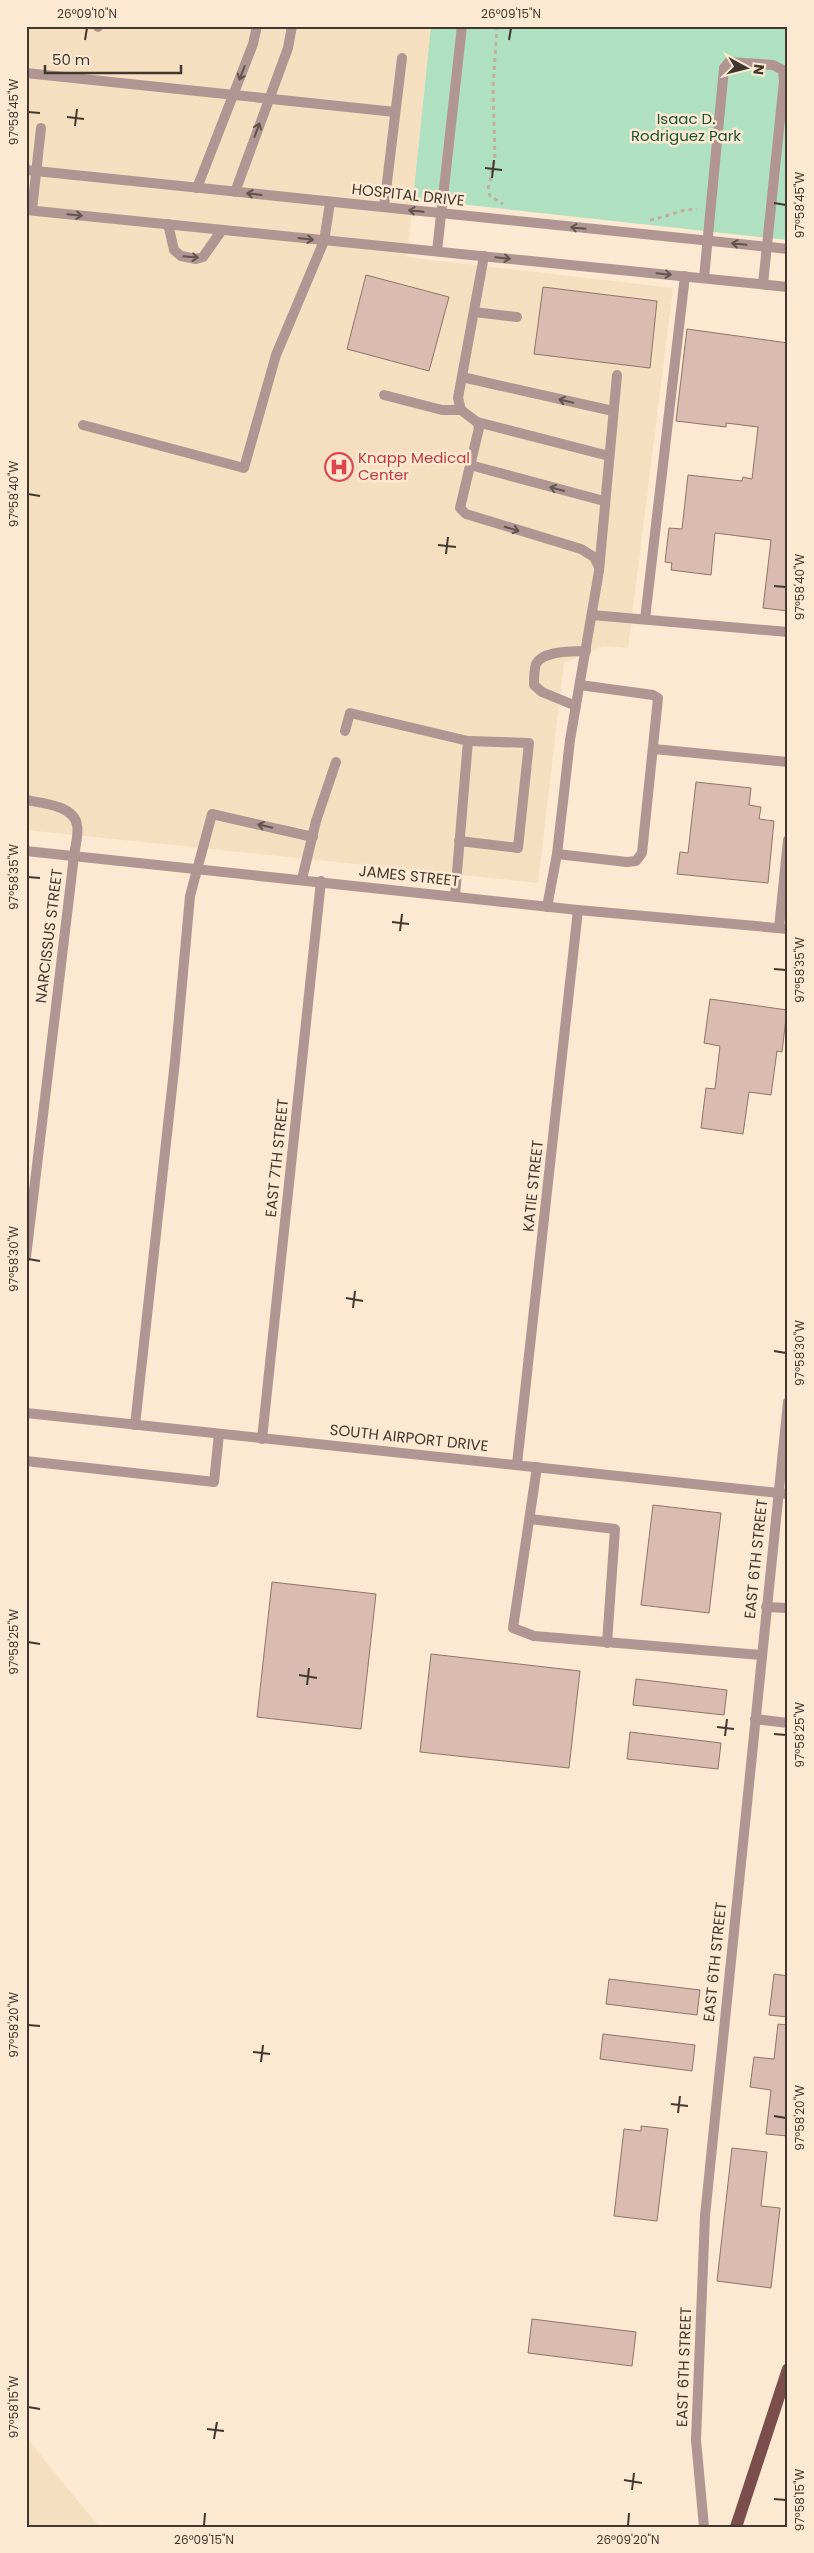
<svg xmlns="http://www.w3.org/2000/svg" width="814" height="2553" font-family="Poppins,sans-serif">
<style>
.built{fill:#f6dfc0}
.green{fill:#afe1c0}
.building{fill:#d9bbaf;stroke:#8f7468}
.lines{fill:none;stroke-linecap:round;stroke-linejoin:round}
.path{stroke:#bfaf9c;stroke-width:3;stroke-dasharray:4 4;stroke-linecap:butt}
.service{stroke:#b09593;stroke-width:10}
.minor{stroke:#b09593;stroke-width:10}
.tertiary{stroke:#b09593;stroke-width:10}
.primary{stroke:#7b4e4b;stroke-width:12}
.oneway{stroke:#62544d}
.ticks{fill:none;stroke:#40382f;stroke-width:2}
.labels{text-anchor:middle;stroke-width:5;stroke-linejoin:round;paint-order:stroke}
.park-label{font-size:15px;fill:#185333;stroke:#fde9d1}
.street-label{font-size:15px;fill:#40382f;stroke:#fde9d1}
.health-label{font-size:15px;fill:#be3a42;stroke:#fde9d1;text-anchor:start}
.neatline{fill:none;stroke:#40382f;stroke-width:2}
.ticks-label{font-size:12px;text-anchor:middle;fill:#40382f}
</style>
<rect width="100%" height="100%" fill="#fde9d1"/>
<!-- built -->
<g class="built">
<polygon points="26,26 431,26 407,257 673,288 628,648 603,646 564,663 538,883 26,830"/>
<polygon points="26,2437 99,2527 100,2527 26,2527"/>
</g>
<!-- green -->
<polygon class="green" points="431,26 788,26 788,240 413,199"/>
<!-- building -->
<g class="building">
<polygon points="366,275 449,297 429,371 347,349"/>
<polygon points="543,287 657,301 650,368 534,354"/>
<polygon points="687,329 788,343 788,611 763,608 771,540 715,533 711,575 671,570 672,563 665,562 669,528 682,529 688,475 742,481 743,477 752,479 758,427 726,423 726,427 676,421"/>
<polygon points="696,782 751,788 749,805 761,807 759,819 774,821 768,883 677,874 680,852 688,853"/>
<polygon points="710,999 787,1010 782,1052 777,1051 771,1095 749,1092 743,1134 701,1128 706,1088 715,1089 720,1046 704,1043"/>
<polygon points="653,1505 721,1513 709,1613 641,1605"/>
<polygon points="272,1582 376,1594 361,1729 257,1717"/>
<polygon points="431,1654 580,1671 569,1768 420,1752"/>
<polygon points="636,1679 727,1690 724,1715 633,1705"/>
<polygon points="630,1732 721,1743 718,1769 627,1759"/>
<polygon points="774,1974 788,1976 788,2017 769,2015"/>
<polygon points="609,1979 700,1990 697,2015 606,2004"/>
<polygon points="778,2024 788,2025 788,2136 766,2134 771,2090 750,2087 754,2057 774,2059"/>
<polygon points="603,2034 695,2045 692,2071 600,2059"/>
<polygon points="641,2126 668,2129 657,2221 614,2216 624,2129 641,2131"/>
<polygon points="732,2148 767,2152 761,2206 780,2208 771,2288 717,2281"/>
<polygon points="532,2319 636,2332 632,2366 528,2353"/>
</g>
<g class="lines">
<!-- path -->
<g class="path">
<polyline points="497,26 493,88 495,158 488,190 490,196 503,204"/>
<path d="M650,220C667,217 680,209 697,209"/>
</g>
<!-- service -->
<g class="service">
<polyline points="98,27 98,26"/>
<polyline points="26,73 395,112"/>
<polyline points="197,188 253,44 257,26"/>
<polyline points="235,192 288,48 292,26"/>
<polyline points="384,207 402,58"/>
<polyline points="32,210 41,128"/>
<polyline points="168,224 174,250 181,256 196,259 203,257 222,230"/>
<polyline points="437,251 462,26"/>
<polyline points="484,256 458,398 461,410 477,422 479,428 460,508 466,514 581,549 594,557 598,565"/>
<polyline points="704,278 724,68 729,62 773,65 783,70 784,81 763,284"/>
<polyline points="474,312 517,317"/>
<polyline points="462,377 613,411"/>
<polyline points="384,395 442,410 461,410"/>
<polyline points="477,422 609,456"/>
<polyline points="83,425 244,468 276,355 324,241 330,203"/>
<polyline points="470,465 604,501"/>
<polyline points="592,615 788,632"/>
<polyline points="645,619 685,276"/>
<path d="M576,706L542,692L534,685C534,679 534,670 536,664C543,650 573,652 586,651"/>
<polyline points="345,731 350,713 468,741 455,896"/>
<polyline points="654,749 788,762"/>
<path d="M26,800C41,803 74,805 77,825C79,834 75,847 74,856"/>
<polyline points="459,841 518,848 529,743 468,741"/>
<polyline points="557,854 627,862 636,861 642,853 658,698 653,695 580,685"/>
<polyline points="302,879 316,821 336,762"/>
<polyline points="547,907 557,854 570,740 599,571 617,375"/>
<polyline points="779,928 788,840"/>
<polyline points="135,1425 175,1061 190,896 212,814 313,837"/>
<polyline points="26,1461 214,1482 219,1434"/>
<polyline points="537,1467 513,1628 534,1636 761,1655"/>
<polyline points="530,1519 615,1529 607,1643"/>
<polyline points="766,1607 788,1608"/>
<polyline points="755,1719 788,1723"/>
</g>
<!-- minor -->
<g class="minor">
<polyline points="26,170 788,249"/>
<polyline points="26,210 788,287"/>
<polyline points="26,851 578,910 788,929"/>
<polyline points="26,1257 74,856"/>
<polyline points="262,1439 321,881"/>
<polyline points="517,1464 578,910"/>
</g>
<!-- tertiary -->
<g class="tertiary">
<polyline points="26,1413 788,1494"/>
<polyline points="704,2527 696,2440 705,2216 788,1402"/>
</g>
<!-- primary -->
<polyline class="primary" points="736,2527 788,2369"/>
</g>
<!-- one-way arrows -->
<defs><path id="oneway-shaft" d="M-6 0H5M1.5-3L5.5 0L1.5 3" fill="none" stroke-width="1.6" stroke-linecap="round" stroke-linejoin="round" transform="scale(1.25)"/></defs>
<g class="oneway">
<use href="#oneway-shaft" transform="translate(242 73) rotate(111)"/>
<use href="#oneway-shaft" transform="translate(257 130) rotate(-70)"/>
<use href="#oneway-shaft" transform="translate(254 194) rotate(-173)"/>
<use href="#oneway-shaft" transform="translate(416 211) rotate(-174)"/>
<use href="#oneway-shaft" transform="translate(75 215) rotate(6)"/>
<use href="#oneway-shaft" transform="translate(578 228) rotate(-174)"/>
<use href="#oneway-shaft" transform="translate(306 239) rotate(7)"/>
<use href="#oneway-shaft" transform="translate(739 244) rotate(-174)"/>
<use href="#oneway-shaft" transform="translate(191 257) rotate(5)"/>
<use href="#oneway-shaft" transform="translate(503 258) rotate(6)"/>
<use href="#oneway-shaft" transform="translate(664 274) rotate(6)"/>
<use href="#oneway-shaft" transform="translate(566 401) rotate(-167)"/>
<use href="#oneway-shaft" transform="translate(557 489) rotate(-165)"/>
<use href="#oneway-shaft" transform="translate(512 529) rotate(17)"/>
<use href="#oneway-shaft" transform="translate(265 826) rotate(-167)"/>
</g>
<!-- ticks -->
<path class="ticks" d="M85,40L87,28M509,40L511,28M28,112L40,113M67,117L84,119M75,126L77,109M485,168L502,170M492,178L494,160M774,203L786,205M28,494L40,496M438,545L456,547M446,554L448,537M774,586L786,587M28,877L40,878M392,922L409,924M400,931L402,914M774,969L786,970M28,1259L40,1261M346,1298L363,1301M353,1308L355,1291M774,1351L786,1353M28,1642L40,1644M299,1675L317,1678M307,1685L309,1668M717,1727L734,1729M774,1734L786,1735M725,1736L727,1719M28,2025L40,2026M253,2052L270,2054M261,2062L263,2045M671,2104L688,2106M678,2113L680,2096M774,2116L786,2118M28,2407L40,2409M207,2429L224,2431M214,2439L217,2422M624,2480L642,2483M632,2490L634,2473M774,2499L786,2500M204,2526L205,2513M628,2526L629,2513"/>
<!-- icons -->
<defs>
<symbol id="hospital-ring" viewBox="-11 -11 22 22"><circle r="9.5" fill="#fde9d1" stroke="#e0444e" stroke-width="1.5"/><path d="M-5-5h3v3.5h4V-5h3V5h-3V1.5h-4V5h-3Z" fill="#e0444e"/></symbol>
</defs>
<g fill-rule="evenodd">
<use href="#hospital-ring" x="323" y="451" width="32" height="32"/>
</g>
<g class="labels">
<!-- park labels -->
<g class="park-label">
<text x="686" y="124">Isaac D.<tspan x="686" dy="17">Rodriguez Park</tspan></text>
</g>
<!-- street labels -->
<g class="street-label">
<text transform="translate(408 195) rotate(6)" y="5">HOSPITAL DRIVE</text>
<text transform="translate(409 876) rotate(6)" y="5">JAMES STREET</text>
<text transform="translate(49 936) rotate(-83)" y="5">NARCISSUS STREET</text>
<text transform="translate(277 1158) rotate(-84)" y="5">EAST 7TH STREET</text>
<text transform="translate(533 1186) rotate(-84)" y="5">KATIE STREET</text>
<text transform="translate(409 1438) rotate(6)" y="5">SOUTH AIRPORT DRIVE</text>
<text transform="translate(756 1559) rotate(-84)" y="5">EAST 6TH STREET</text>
<text transform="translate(715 1962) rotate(-84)" y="5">EAST 6TH STREET</text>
<text transform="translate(684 2367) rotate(-88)" y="5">EAST 6TH STREET</text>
</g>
<!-- health labels -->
<g class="health-label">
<text x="358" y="463">Knapp Medical<tspan x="358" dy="17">Center</tspan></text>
</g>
</g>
<!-- border -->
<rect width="814" height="2553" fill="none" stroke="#fde9d1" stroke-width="55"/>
<!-- north arrow -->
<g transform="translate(746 68) rotate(97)" stroke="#fde9d1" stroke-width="4" paint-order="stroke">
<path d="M0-4L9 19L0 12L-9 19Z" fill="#40382f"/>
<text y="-8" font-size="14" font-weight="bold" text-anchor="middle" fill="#40382f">N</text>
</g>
<!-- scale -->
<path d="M45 65v8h136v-8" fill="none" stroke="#40382f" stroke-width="2.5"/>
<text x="52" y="65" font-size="15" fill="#40382f" stroke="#fde9d1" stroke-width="4" paint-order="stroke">50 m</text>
<rect x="28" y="28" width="758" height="2498" class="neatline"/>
<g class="ticks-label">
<text x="87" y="18">26°09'10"N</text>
<text x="511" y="18">26°09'15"N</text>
<text transform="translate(14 112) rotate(-90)" y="4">97°58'45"W</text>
<text transform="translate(800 205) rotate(-90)" y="4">97°58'45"W</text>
<text transform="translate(14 494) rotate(-90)" y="4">97°58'40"W</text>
<text transform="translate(800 587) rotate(-90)" y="4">97°58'40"W</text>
<text transform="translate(14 877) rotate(-90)" y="4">97°58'35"W</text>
<text transform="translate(800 970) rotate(-90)" y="4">97°58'35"W</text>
<text transform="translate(14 1259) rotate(-90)" y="4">97°58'30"W</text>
<text transform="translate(800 1353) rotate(-90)" y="4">97°58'30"W</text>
<text transform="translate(14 1642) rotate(-90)" y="4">97°58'25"W</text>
<text transform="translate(800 1735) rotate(-90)" y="4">97°58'25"W</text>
<text transform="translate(14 2025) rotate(-90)" y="4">97°58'20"W</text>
<text transform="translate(800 2118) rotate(-90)" y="4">97°58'20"W</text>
<text transform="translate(14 2407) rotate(-90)" y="4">97°58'15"W</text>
<text transform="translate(800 2500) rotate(-90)" y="4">97°58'15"W</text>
<text x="204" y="2544">26°09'15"N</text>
<text x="628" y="2544">26°09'20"N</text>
</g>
</svg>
